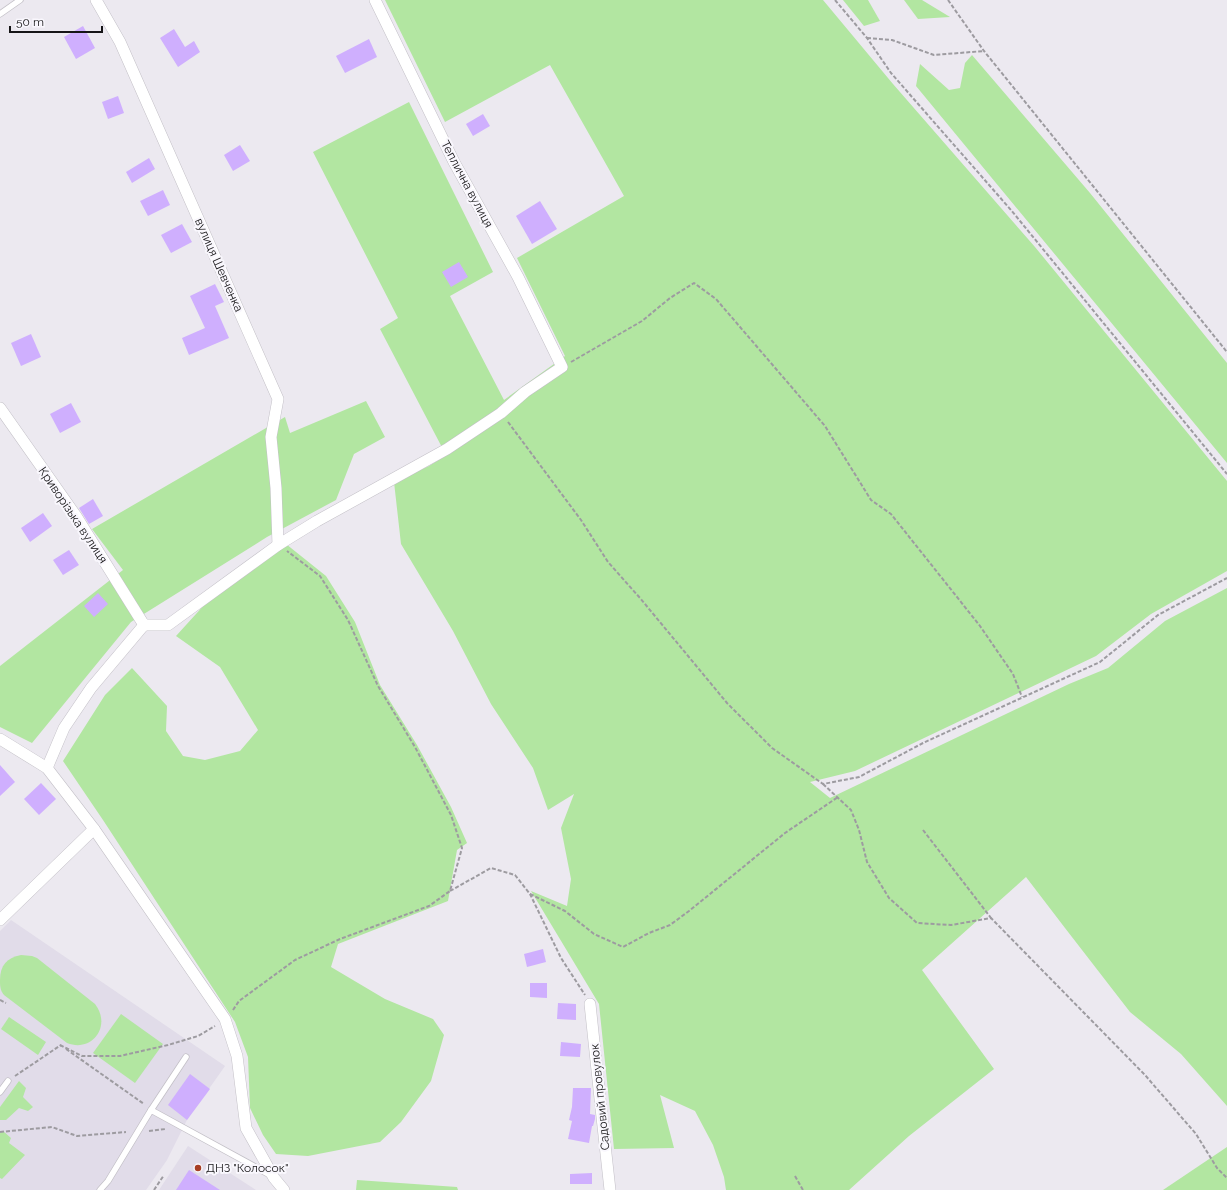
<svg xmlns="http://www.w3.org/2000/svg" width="1227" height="1190" font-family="Raleway,sans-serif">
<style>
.built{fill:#e1dce9}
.green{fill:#b2e6a1}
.building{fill:#cfaffe}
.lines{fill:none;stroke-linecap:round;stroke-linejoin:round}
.lane-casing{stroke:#c3c0c7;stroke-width:7}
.street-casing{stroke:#c3c0c7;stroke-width:12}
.path{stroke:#9d9ba0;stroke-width:2;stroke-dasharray:4 2;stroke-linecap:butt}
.lane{stroke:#fff;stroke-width:5.5}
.street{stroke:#fff;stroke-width:11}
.poi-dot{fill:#a73e24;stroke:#f9f7fd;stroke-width:1.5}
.labels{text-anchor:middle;stroke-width:4;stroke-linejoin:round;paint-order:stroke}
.street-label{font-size:12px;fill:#161517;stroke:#f9f7fd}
.poi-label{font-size:12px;fill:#161517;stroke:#f9f7fd;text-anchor:start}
</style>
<rect width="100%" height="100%" fill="#ece9f0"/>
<!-- built -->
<g class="built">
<polygon points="11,920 225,1066 187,1120 167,1160 146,1190 0,1190 0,931"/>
<polygon points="188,1146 256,1190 159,1190"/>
</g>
<!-- green -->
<g class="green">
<polygon points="385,0 823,0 893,84 1035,247 1227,481 1227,571 1151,614 1096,656 855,771 810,782 830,798 1069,684 1108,668 1165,621 1227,588 1227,1106 1181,1054 1130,1012 1065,928 1026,877 922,970 994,1069 909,1136 849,1190 726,1190 724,1177 713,1145 695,1111 660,1095 674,1148 614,1149 599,1004 531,891 567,906 571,879 561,828 574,794 548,810 533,768 491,704 453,631 401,544 394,482 429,466 446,455 380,329 398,318 313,152 409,102 493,272 450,296 504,400 565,356 517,258 624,196 550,65 445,122"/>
<polygon points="843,0 868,0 880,21 864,26"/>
<polygon points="904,0 922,0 950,17 918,19"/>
<polygon points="972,55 1090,193 1227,363 1227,463 916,86 920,64 949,90 960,88 965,63"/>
<polygon points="366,401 385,437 354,454 336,500 267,537 131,622 32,743 0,727 0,666 123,570 92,529 285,417 290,433"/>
<polygon points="286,544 326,576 355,622 380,685 417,745 451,807 467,843 457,850 448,901 338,944 331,967 385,999 433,1019 444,1035 431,1081 401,1122 380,1142 308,1156 276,1154 263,1135 250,1108 248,1057 235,1022 103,820 63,761 105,695 132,668 167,706 166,731 183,756 205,760 240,751 258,730 220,667 176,636 206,603"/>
<path d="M21,955L32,956L37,958L95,1004C112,1026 92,1053 67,1043L4,995C0,990 0,986 0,980C0,965 7,958 21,955Z"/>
<polygon points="121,1014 163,1044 135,1083 93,1053"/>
<polygon points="9,1017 46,1042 38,1055 1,1029"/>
<polygon points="19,1081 26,1088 23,1097 33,1107 28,1111 19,1108 6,1120 0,1120 0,1107"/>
<polygon points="3,1131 11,1138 9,1143 25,1155 2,1179 0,1178 0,1133"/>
<polygon points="1227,1147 1227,1190 1163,1190"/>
<polygon points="357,1180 457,1187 458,1190 356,1190"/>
</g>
<!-- building -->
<g class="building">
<polygon points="83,26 95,48 76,59 64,37"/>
<polygon points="174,29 185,47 194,41 200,52 178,67 160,38"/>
<polygon points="369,39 377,57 345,73 336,56"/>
<polygon points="118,96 124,113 108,119 102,102"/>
<polygon points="483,114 490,126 473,136 466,124"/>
<polygon points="240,145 250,161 233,171 224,155"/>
<polygon points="149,158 155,169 132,183 126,172"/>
<polygon points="163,190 170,205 148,216 140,201"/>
<polygon points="540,201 557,229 532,244 516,216"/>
<polygon points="182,224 192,242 171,253 161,235"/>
<polygon points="459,262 468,277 451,287 442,272"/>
<polygon points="215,284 224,302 215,306 229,338 189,355 182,338 205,328 190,296"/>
<polygon points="31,334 41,357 21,366 11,343"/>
<polygon points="71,403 81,422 60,433 50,414"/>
<polygon points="93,499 103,516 89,524 79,508"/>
<polygon points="43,513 52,526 30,542 21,528"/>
<polygon points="69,550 79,565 63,575 53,560"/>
<polygon points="98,593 108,604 94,617 84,606"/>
<polygon points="0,765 15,782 0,796"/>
<polygon points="41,783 56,799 39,815 24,799"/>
<polygon points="543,949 546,962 527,967 524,954"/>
<polygon points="530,983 547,983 547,998 530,997"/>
<polygon points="558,1003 576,1004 576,1020 557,1019"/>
<polygon points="561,1042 581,1044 580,1057 560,1056"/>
<polygon points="190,1074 210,1089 187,1120 168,1105"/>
<polygon points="573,1088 591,1088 590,1114 595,1115 595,1119 593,1126 592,1126 589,1143 568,1139 572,1121 569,1120 572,1107"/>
<polygon points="189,1170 220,1190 176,1190"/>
<polygon points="592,1173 592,1184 570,1184 570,1174"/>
</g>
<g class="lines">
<defs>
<g id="lane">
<polyline points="0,14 20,0"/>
<polyline points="0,1092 8,1081"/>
<polyline points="151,1110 186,1057"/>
<polyline points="100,1190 108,1181 151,1110 270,1175"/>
</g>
<g id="street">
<polyline points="96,0 120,42 278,399 271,437 276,488 278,545"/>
<polyline points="0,408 76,516 144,625"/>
<polyline points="144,625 168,625 278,545 317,521 447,449 501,413 525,392 562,367 518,277 454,162 375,0"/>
<polyline points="0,739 47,768 94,829 225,1019 237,1056 246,1128 274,1178 284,1190"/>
<polyline points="47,768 64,728 91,688 144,625"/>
<polyline points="0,920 94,829"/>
<polyline points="590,1004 601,1108 610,1190"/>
</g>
</defs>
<!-- lane casing -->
<use href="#lane" class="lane-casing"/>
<!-- street casing -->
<use href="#street" class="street-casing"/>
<!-- path -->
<g class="path">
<polyline points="835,0 867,38 891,73 1011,210 1227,474"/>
<polyline points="948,0 984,51 1227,352"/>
<polyline points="867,38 892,40 934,55 984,51"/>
<polyline points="571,362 642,321 670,298 694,283 716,299 825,426 871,500 891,514 980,626 1013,674 1022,697"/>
<polyline points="508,422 581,520 608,562 640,598 727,703 772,748 823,784 859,777 923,743 1100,662 1158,615 1227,578"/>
<polyline points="823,784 851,810 859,830 867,862 889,898 917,923 951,925 991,918 1145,1075 1196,1134 1217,1168 1227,1178"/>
<polyline points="923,830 991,918"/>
<polyline points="450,891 491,868 515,875 530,894 561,958 585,995"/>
<polyline points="530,894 565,911 594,934 623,947 649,933 670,925 689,911 785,833 838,797"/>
<polyline points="0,1000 6,1003"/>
<polyline points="233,1010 239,1001 295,960 340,939 429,906 450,891 462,848 451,815 415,747 378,686 348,620 320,576 287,551"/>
<polyline points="60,1045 82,1056 120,1056 168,1045 198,1036 215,1026"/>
<polyline points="66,1049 144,1104"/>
<polyline points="15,1076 61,1045"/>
<polyline points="149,1131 166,1129"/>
<polyline points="0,1132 52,1127 77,1136 126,1132"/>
<polyline points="795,1176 803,1190"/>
<polyline points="154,1190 164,1175"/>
</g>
<!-- lane -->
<use href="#lane" class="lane"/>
<!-- street -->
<use href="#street" class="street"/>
</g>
<!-- markers -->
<circle class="poi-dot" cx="198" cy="1168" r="4"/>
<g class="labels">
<!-- street labels -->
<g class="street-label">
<text transform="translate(467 184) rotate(62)" y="4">Теплична вулиця</text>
<text transform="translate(219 265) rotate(66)" y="4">вулиця Шевченка</text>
<text transform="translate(73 515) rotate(56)" y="4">Криворізька вулиця</text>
<text transform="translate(600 1097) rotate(-96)" y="4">Садовий провулок</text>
</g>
<!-- poi labels -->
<g class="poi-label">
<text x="206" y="1172">ДНЗ "Колосок"</text>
</g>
</g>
<!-- scale -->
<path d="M10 26v6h92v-6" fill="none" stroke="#161517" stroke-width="2"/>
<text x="16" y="26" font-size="12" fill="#161517" stroke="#f9f7fd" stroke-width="3" paint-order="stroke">50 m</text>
</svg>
